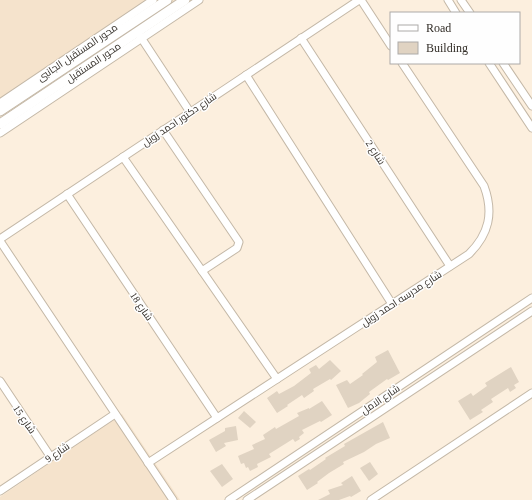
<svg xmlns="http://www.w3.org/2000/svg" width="532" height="500" font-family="'Times New Roman',Cairo,serif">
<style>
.built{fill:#f5e3cc}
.building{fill:#e0d3c2}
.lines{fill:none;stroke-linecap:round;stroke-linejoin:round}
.street-casing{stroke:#c4b8a7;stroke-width:9}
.secondary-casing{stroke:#c4b8a7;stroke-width:11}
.street{stroke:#fff;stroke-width:7}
.secondary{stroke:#fff;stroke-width:9}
.labels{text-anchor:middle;stroke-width:3;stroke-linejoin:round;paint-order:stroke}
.street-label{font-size:10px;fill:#322d27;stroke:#fefefe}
</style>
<rect width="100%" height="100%" fill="#fcefde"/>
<!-- built -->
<g class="built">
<polygon points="0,0 176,0 0,117"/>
<polygon points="122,414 180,500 0,500 0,497"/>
</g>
<!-- building -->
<g class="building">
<polygon points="388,350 400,373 388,380 387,379 369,392 370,394 359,403 348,408 336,385 347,380 350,384 363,375 362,374 377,362 375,357"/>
<polygon points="330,360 341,371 331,380 330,379 313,389 314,391 304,398 302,395 287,405 288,406 277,413 267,398 277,391 279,394 294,386 311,373 309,369 316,365 319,369"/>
<polygon points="511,367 519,382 514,385 516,388 510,392 508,388 491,399 493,402 481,410 483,412 470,420 458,401 471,393 473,396 487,386 485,383"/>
<polygon points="322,401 332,415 321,422 320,421 302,430 304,433 299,437 300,439 295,442 293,439 269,454 271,457 257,464 258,467 250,471 248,467 246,468 244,463 241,464 238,456 254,449 252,445 265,439 263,435 275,427 276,429 299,416 297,413 309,408 309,409"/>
<polygon points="244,411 256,422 250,428 238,418"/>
<polygon points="383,422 390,438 376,444 364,452 343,462 344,464 329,473 317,482 318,483 307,490 298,476 309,469 310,470 326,459 325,458 345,446 344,444"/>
<polygon points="236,426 238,440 224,443 226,446 216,452 209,440 225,431 225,428"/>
<polygon points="370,462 378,474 369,481 360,468"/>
<polygon points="222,464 233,479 222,487 210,471"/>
<polygon points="352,476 361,491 351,497 350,496 339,500 318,500 330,494 328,490 343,485 341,483"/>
</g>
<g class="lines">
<defs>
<g id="street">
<polyline points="361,0 391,46"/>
<polyline points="448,0 456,13"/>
<polyline points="461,0 470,13"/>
<polyline points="140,36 190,112"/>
<polyline points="301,38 450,266"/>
<polyline points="489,63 532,128"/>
<polyline points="503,63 532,106"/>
<polyline points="246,75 392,304"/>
<polyline points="0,103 153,0"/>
<polyline points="163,130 239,242 237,248 202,271"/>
<polyline points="0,133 199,0"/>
<polyline points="123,157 277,379"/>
<polyline points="67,194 217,418"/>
<polyline points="0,239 359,0"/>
<polyline points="0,241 173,500"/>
<polyline points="0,381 50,456"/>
<path d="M148,463L469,254C489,234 494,213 484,186L402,63"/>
<polyline points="0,491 115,414"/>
<polyline points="229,500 532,298"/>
<polyline points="247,500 532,311"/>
<polyline points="371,500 532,393"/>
</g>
<g id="secondary">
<polyline points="0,111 167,0"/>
<polyline points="0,124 185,0"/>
</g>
</defs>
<!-- street casing -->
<use href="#street" class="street-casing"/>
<!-- secondary casing -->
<use href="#secondary" class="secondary-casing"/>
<!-- street -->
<use href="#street" class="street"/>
<!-- secondary -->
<use href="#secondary" class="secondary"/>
</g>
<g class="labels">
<!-- street labels -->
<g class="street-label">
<text transform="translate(77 52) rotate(-34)" y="4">محور المستقبل الجانبى</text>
<text transform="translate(93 62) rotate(-34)" y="4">محور المستقبل</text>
<text transform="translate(179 119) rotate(-34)" y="4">شارع دكتور احمد زويل</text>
<text transform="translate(376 152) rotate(57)" y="4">شارع 2</text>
<text transform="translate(401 298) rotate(-33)" y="4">شارع مدرسه احمد زويل</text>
<text transform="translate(142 306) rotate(56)" y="4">شارع 18</text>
<text transform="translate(380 399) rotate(-34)" y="4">شارع الامل</text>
<text transform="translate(25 419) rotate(56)" y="4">شارع 15</text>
<text transform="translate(57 452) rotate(-34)" y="4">شارع 9</text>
</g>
</g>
<!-- legend -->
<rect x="390" y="12" width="130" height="52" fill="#fefefe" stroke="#acaaa8"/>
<rect x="398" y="25" width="20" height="6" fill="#ffffff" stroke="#acaaa8"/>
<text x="426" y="32" font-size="12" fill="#322d27">Road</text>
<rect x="398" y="42" width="20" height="12" fill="#e0d3c2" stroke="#acaaa8"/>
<text x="426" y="52" font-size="12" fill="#322d27">Building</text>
</svg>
